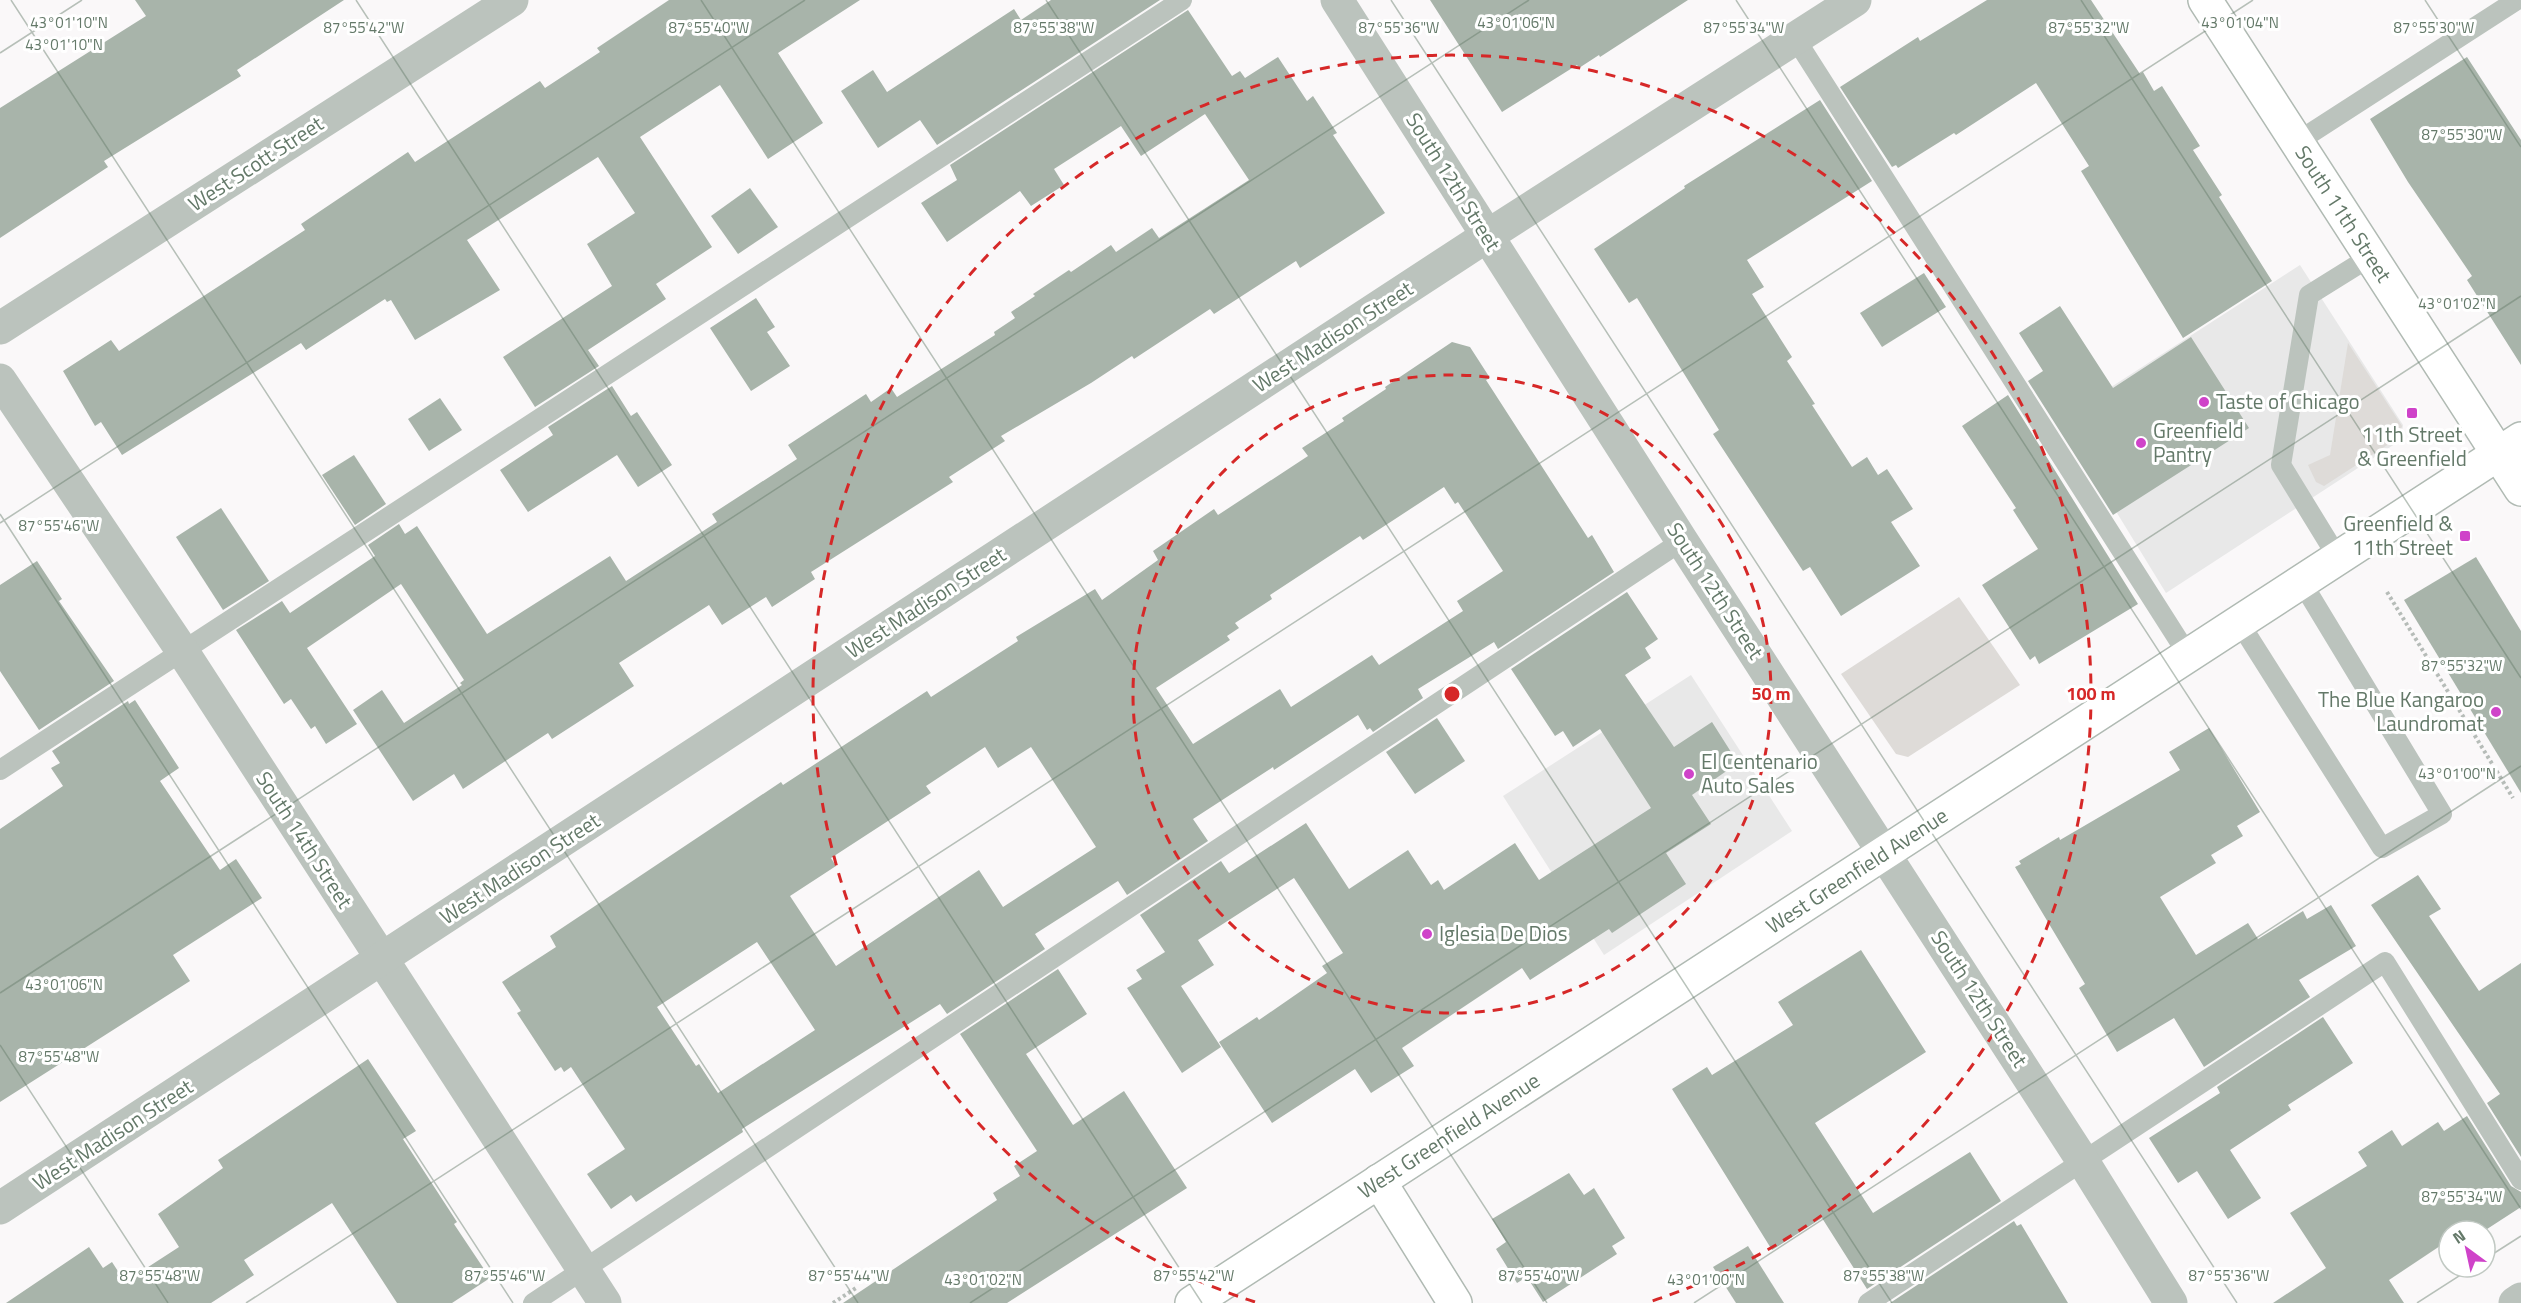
<svg xmlns="http://www.w3.org/2000/svg" width="2521" height="1303" font-family="'Titillium Web',sans-serif">
<style>
.built{fill:#e8e8e8}
.green{fill:#dedbd8}
.building{fill:#a8b4aa;fill-rule:evenodd}
.lines{fill:none;stroke-linecap:round;stroke-linejoin:round}
.secondary-casing{stroke:#b0bab3;stroke-width:36}
.path{stroke:#b6bcb8;stroke-width:4;stroke-dasharray:3 3;stroke-linecap:butt}
.lane{stroke:#bbc3bd;stroke-width:20}
.street{stroke:#bbc3bd;stroke-width:33}
.secondary{stroke:#fff;stroke-width:33}
.ticks{fill:none;stroke:#647969;stroke-width:1.5;stroke-opacity:0.45}
.ring{fill:none;stroke:#d62828;stroke-width:3;stroke-dasharray:10 8}
.poi-dot{fill:#cf43c9;stroke:#fff;stroke-width:2}
.labels{text-anchor:middle;stroke-width:6;stroke-linejoin:round;paint-order:stroke}
.street-label{font-size:21px;fill:#647969;stroke:#fff}
.poi-label{font-size:21px;fill:#647969;stroke:#fff;text-anchor:start}
.ticks-label{font-size:15px;text-anchor:middle;fill:#647969;stroke:#fff;stroke-width:6;stroke-linejoin:round;paint-order:stroke}
.centre{fill:#d62828;stroke:#fff;stroke-width:3}
.ring-label{font-size:18px;text-anchor:middle;font-weight:bold;fill:#d62828;stroke:#fff;stroke-width:6;stroke-linejoin:round;paint-order:stroke}
</style>
<rect width="100%" height="100%" fill="#faf8f9"/>
<!-- built -->
<g class="built">
<polygon points="2300,265 2403,425 2401,440 2166,593 2060,420"/>
<polygon points="1691,675 1792,831 1604,955 1503,796"/>
</g>
<!-- green -->
<g class="green">
<polygon points="2348,343 2402,426 2398,438 2324,486 2316,482 2308,465 2330,455"/>
<polygon points="1959,597 2020,685 1908,757 1896,754 1841,674"/>
</g>
<!-- building -->
<g class="building">
<polygon points="135,0 344,0 237,70 241,76 104,161 108,167 0,238 0,108 146,16"/>
<polygon points="669,0 860,0 778,53 823,123 768,159 720,85 640,137 712,247 656,284 666,299 588,350 599,366 535,407 503,357 612,286 587,244 635,213 598,157 467,240 500,290 415,340 391,300 387,302 385,299 306,350 301,343 122,455 101,422 95,426 63,371 111,340 119,351 305,230 301,224 408,152 415,162 540,81 545,88 600,52 597,48"/>
<polygon points="1051,0 1160,0 937,145 920,120 878,148 841,91 873,70 887,92 1014,9 1021,20"/>
<polygon points="1430,0 1688,0 1600,57 1599,55 1579,68 1577,65 1502,112"/>
<polygon points="1987,0 2091,0 2140,74 2143,72 2154,91 2162,86 2200,146 2193,150 2222,195 2219,197 2272,281 2183,338 2081,171 2089,166 2036,83 1956,135 1954,133 1898,168 1896,165 1892,167 1840,87 1918,37 1920,41"/>
<polygon points="1188,10 1232,76 1240,71 1245,78 1278,57 1307,101 1313,96 1337,133 1333,135 1385,213 1300,268 1296,261 1214,314 1210,309 1134,359 1132,356 1091,383 1001,436 1005,441 949,477 953,482 811,572 815,579 772,607 766,597 722,625 709,605 619,663 634,686 552,739 548,733 463,789 454,774 413,801 353,710 382,690 404,723 462,685 460,683 464,680 401,584 307,648 357,724 326,744 315,726 311,729 291,699 284,704 236,630 282,601 290,613 375,556 368,545 399,524 405,534 417,526 487,634 610,556 626,581 717,522 712,514 797,459 788,445 866,394 871,402 891,388 897,397 995,335 994,332 1015,318 1011,312 1035,296 1033,294 1069,270 1071,272 1111,245 1116,252 1152,228 1159,238 1249,180 1205,114 1141,156 1121,126 1054,169 1064,185 1031,206 1020,191 947,242 921,203 957,180 950,165"/>
<polygon points="2467,57 2521,140 2521,365 2467,280 2472,276 2408,182 2370,119"/>
<polygon points="1820,100 1872,181 1747,260 1764,287 1752,294 1792,357 1787,361 1815,404 1812,405 1852,467 1867,457 1878,475 1887,469 1913,509 1891,522 1920,566 1841,616 1810,567 1803,571 1713,434 1719,430 1637,298 1629,303 1594,249 1685,188 1684,186"/>
<polygon points="750,188 778,227 738,254 711,216"/>
<polygon points="1924,273 1946,307 1882,347 1860,313"/>
<polygon points="756,298 775,327 767,332 790,366 751,391 710,328"/>
<polygon points="2060,306 2113,388 2191,337 2249,428 2113,515 2028,381 2043,371 2019,333"/>
<path d="M1452,342L1470,347L1490,378L1486,380L1588,538L1592,535L1614,572L1498,649L1494,642L1418,689L1423,698L1373,732L1370,728L1367,730L1358,715L1274,770L1273,767L1193,819L1208,841L1127,895L1118,881L1035,934L1045,949L947,1014L940,1004L742,1129L743,1132L636,1202L631,1195L611,1209L587,1174L625,1149L571,1067L564,1072L561,1067L555,1071L517,1013L521,1011L502,982L556,947L550,936L781,782L783,785L927,691L931,697L1018,641L1016,637L1095,589L1102,600L1158,560L1153,551L1214,509L1218,515L1308,456L1302,448L1344,421L1342,418L1386,389L1385,387ZM1444,487L1455,504L1458,502L1503,571L1457,601L1463,611L1379,665L1372,655L1291,707L1280,689L1193,744L1156,688L1230,640L1227,636L1239,628L1235,623L1272,599L1270,595L1360,536L1363,540ZM985,747L998,768L1031,747L1096,847L1003,907L979,870L836,966L790,896L836,866L831,858L931,793L926,786ZM757,942L815,1030L718,1093L699,1064L696,1066L657,1007Z"/>
<polygon points="612,386 631,416 637,412 672,465 638,487 617,455 528,512 500,470 553,435 548,427"/>
<polygon points="2008,395 2138,604 2039,664 2035,656 2030,660 1982,585 2038,549 2013,510 2016,508 1962,426"/>
<polygon points="440,398 462,430 429,451 408,419"/>
<polygon points="354,455 386,504 355,525 322,475"/>
<polygon points="221,508 269,581 223,610 176,537"/>
<polygon points="2476,557 2521,631 2521,793 2404,600"/>
<polygon points="37,561 62,599 59,601 114,681 39,730 0,671 0,585"/>
<polygon points="1627,592 1658,639 1645,648 1651,658 1625,675 1674,747 1712,722 1738,763 1692,795 1711,824 1666,853 1686,884 1612,933 1609,929 1530,980 1522,968 1402,1048 1414,1066 1371,1093 1355,1069 1272,1123 1219,1042 1257,1017 1259,1020 1327,973 1322,966 1343,953 1294,878 1198,940 1214,965 1181,986 1221,1047 1182,1073 1127,988 1142,979 1136,970 1165,952 1140,915 1221,861 1229,873 1306,823 1349,889 1408,850 1431,885 1438,880 1444,890 1515,843 1539,880 1651,808 1600,729 1573,747 1563,731 1555,736 1511,669"/>
<polygon points="135,700 179,768 160,781 220,870 236,859 262,898 173,955 190,981 0,1102 0,829 63,786 51,768 60,763 52,751 128,701 129,704"/>
<polygon points="1437,718 1465,761 1415,794 1386,752"/>
<polygon points="2209,728 2260,812 2237,826 2243,836 2211,855 2216,863 2160,897 2196,955 2248,923 2258,939 2303,911 2307,919 2331,905 2356,946 2299,980 2310,997 2204,1067 2174,1018 2117,1052 2079,988 2085,984 2015,867 2021,864 2019,861 2059,837 2060,840 2180,770 2169,752"/>
<polygon points="2418,875 2441,909 2429,916 2479,991 2521,963 2521,1157 2487,1103 2500,1094 2371,905"/>
<polygon points="1861,950 1926,1052 1815,1123 1873,1213 1970,1152 2001,1201 1867,1289 1822,1218 1772,1250 1672,1089 1707,1067 1712,1075 1793,1025 1778,1002"/>
<polygon points="1058,969 1087,1014 1026,1054 1073,1125 1124,1091 1187,1188 1007,1303 843,1303 997,1200 993,1193 1020,1176 1014,1166 1037,1151 960,1034"/>
<polygon points="2323,1017 2353,1063 2288,1105 2291,1110 2230,1150 2261,1198 2228,1219 2197,1171 2178,1183 2149,1138 2220,1093 2217,1087"/>
<polygon points="368,1059 416,1131 403,1139 457,1222 454,1224 490,1278 452,1303 397,1303 332,1203 244,1260 254,1275 211,1303 6,1303 89,1247 103,1268 112,1262 125,1282 179,1247 158,1214 223,1168 218,1160"/>
<polygon points="2467,1116 2511,1186 2521,1192 2521,1207 2484,1231 2449,1231 2449,1240 2389,1280 2404,1303 2273,1303 2326,1268 2290,1213 2367,1166 2358,1152 2392,1130 2402,1146 2438,1122 2444,1131"/>
<polygon points="1569,1173 1584,1195 1594,1188 1625,1238 1612,1246 1617,1254 1543,1302 1527,1277 1517,1283 1496,1249 1506,1242 1492,1219"/>
<polygon points="2014,1221 2017,1226 2021,1224 2068,1303 1890,1303"/>
<polygon points="1748,1246 1784,1303 1736,1303 1713,1267"/>
</g>
<g class="lines">
<defs>
<g id="secondary">
<polyline points="2205,0 2521,489"/>
<polyline points="1379,1181 1455,1303"/>
<polyline points="1192,1303 2521,439"/>
</g>
</defs>
<!-- secondary casing -->
<use href="#secondary" class="secondary-casing"/>
<!-- path -->
<g class="path">
<polyline points="2387,592 2513,798"/>
<polyline points="833,1303 856,1288"/>
</g>
<!-- lane -->
<g class="lane">
<polyline points="1795,38 2188,655"/>
<polyline points="2297,142 2517,0"/>
<polyline points="2338,558 2281,465 2309,295 2370,257"/>
<polyline points="2239,622 2382,848 2442,814 2301,581"/>
<polyline points="0,770 1182,0"/>
<polyline points="533,1303 1682,541"/>
<polyline points="1868,1303 2385,962 2521,1180"/>
</g>
<!-- street -->
<g class="street">
<polyline points="1337,0 1682,541 2084,1163 2171,1303"/>
<polyline points="0,328 512,0"/>
<polyline points="0,380 183,652 605,1303"/>
<polyline points="0,1208 1487,236 1855,0"/>
<polyline points="2515,1303 2521,1299"/>
</g>
<!-- secondary -->
<use href="#secondary" class="secondary"/>
</g>
<!-- ticks -->
<path class="ticks" d="M11,0L858,1303M356,0L1202,1303M701,0L1547,1303M1046,0L1892,1303M1391,0L2237,1303M1736,0L2521,1209M2081,0L2521,678M2425,0L2521,147M0,53L82,0M0,514L513,1303M0,523L805,0M0,993L1529,0M0,1045L168,1303M2485,1259L2521,1236M246,1303L2253,0M970,1303L2521,296M1694,1303L2521,766M2417,1303L2473,1267"/>
<!-- distance rings -->
<g class="ring">
<circle cx="1452" cy="694" r="319"/>
<path d="M1255 1302A639 639 0 1 1 1649 1302"/>
</g>
<!-- markers -->
<g class="poi-dot">
<circle cx="2204" cy="402" r="6"/>
<rect x="2406" y="407" width="12" height="12" rx="3"/>
<circle cx="2141" cy="443" r="6"/>
<rect x="2459" y="530" width="12" height="12" rx="3"/>
<circle cx="2496" cy="712" r="6"/>
<circle cx="1689" cy="774" r="6"/>
<circle cx="1427" cy="934" r="6"/>
</g>
<g class="labels">
<!-- street labels -->
<g class="street-label">
<text transform="translate(256 164) rotate(-33)" y="7">West Scott Street</text>
<text transform="translate(1453 182) rotate(58)" y="7">South 12th Street</text>
<text transform="translate(2343 214) rotate(57)" y="7">South 11th Street</text>
<text transform="translate(1333 337) rotate(-33)" y="7">West Madison Street</text>
<text transform="translate(1715 591) rotate(57)" y="7">South 12th Street</text>
<text transform="translate(926 603) rotate(-33)" y="7">West Madison Street</text>
<text transform="translate(304 840) rotate(57)" y="7">South 14th Street</text>
<text transform="translate(520 869) rotate(-33)" y="7">West Madison Street</text>
<text transform="translate(1857 871) rotate(-33)" y="7">West Greenfield Avenue</text>
<text transform="translate(1979 999) rotate(57)" y="7">South 12th Street</text>
<text transform="translate(113 1135) rotate(-33)" y="7">West Madison Street</text>
<text transform="translate(1449 1136) rotate(-33)" y="7">West Greenfield Avenue</text>
</g>
<!-- poi labels -->
<g class="poi-label">
<text x="2216" y="409">Taste of Chicago</text>
<text x="2153" y="438">Greenfield<tspan x="2153" dy="24">Pantry</tspan></text>
<text x="2412" y="442" text-anchor="middle">11th Street<tspan x="2412" dy="24">&amp; Greenfield</tspan></text>
<text x="2453" y="531" text-anchor="end">Greenfield &amp;<tspan x="2453" dy="24">11th Street</tspan></text>
<text x="2484" y="707" text-anchor="end">The Blue Kangaroo<tspan x="2484" dy="24">Laundromat</tspan></text>
<text x="1701" y="769">El Centenario<tspan x="1701" dy="24">Auto Sales</tspan></text>
<text x="1439" y="941">Iglesia De Dios</text>
</g>
</g>
<g class="ticks-label">
<text x="69" y="28">43°01'10"N</text>
<text x="1516" y="28">43°01'06"N</text>
<text x="2240" y="28">43°01'04"N</text>
<text x="364" y="33">87°55'42"W</text>
<text x="709" y="33">87°55'40"W</text>
<text x="1054" y="33">87°55'38"W</text>
<text x="1399" y="33">87°55'36"W</text>
<text x="1744" y="33">87°55'34"W</text>
<text x="2089" y="33">87°55'32"W</text>
<text x="2434" y="33">87°55'30"W</text>
<text x="64" y="50">43°01'10"N</text>
<text x="2462" y="140">87°55'30"W</text>
<text x="2457" y="309">43°01'02"N</text>
<text x="59" y="531">87°55'46"W</text>
<text x="2462" y="671">87°55'32"W</text>
<text x="2457" y="779">43°01'00"N</text>
<text x="64" y="990">43°01'06"N</text>
<text x="59" y="1062">87°55'48"W</text>
<text x="2462" y="1202">87°55'34"W</text>
<text x="160" y="1281">87°55'48"W</text>
<text x="505" y="1281">87°55'46"W</text>
<text x="849" y="1281">87°55'44"W</text>
<text x="1194" y="1281">87°55'42"W</text>
<text x="1539" y="1281">87°55'40"W</text>
<text x="1884" y="1281">87°55'38"W</text>
<text x="2229" y="1281">87°55'36"W</text>
<text x="983" y="1285">43°01'02"N</text>
<text x="1706" y="1285">43°01'00"N</text>
</g>
<circle cx="1452" cy="694" r="9" class="centre"/>
<g class="ring-label">
<text x="1771" y="700">50 m</text>
<text x="2091" y="700">100 m</text>
</g>
<!-- north arrow -->
<g transform="translate(2467 1249) rotate(327)"><circle r="28" fill="#ffffff" stroke="#c1c9c3" stroke-width="1.5"/>
<path d="M0-4.5L10 22L0 15L-10 22Z" fill="#cf43c9"/>
<text y="-9" font-size="16" font-weight="bold" text-anchor="middle" fill="#647969">N</text>
</g>
</svg>
